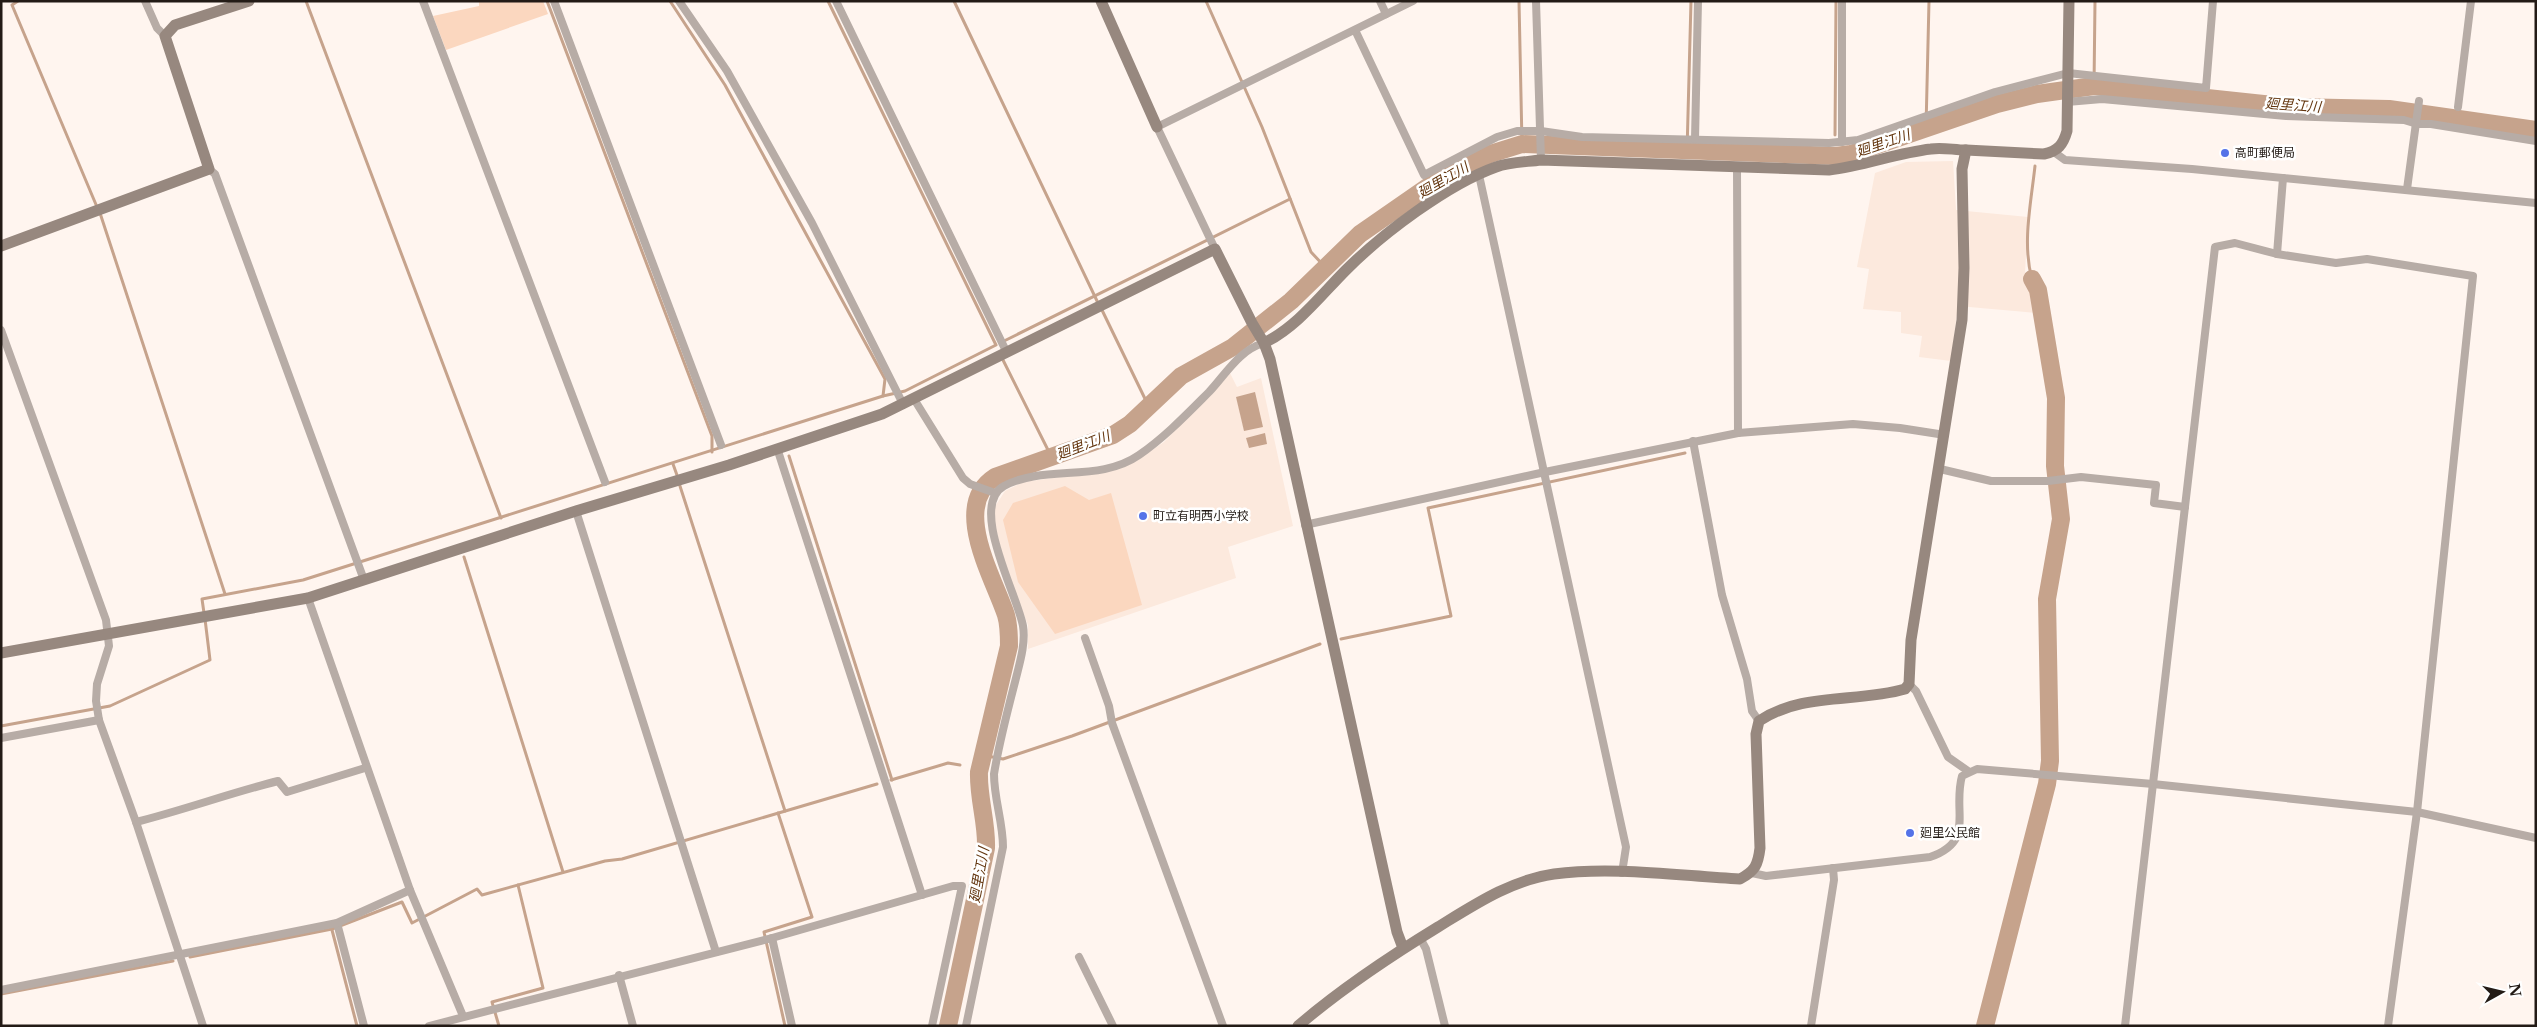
<svg xmlns="http://www.w3.org/2000/svg" width="2537" height="1027" font-family="'Libre Baskerville','Noto Sans JP',serif">
<style>
.built{fill:#fce9dd}
.green{fill:#fbd7bf}
.water{fill:#c6a38c}
.lines{fill:none;stroke-linecap:round;stroke-linejoin:round}
.stream{stroke:#c6a38c;stroke-width:3}
.river{stroke:#c6a38c;stroke-width:18}
.street{stroke:#b7aca6;stroke-width:8}
.secondary{stroke:#97887f;stroke-width:11}
.poi-dot{fill:#5573e8;stroke:#fff;stroke-width:2}
.labels{text-anchor:middle;stroke-width:5;stroke-linejoin:round;paint-order:stroke}
.poi-label{font-size:12px;fill:#231b16;stroke:#fff;text-anchor:start}
.water-label{font-size:14px;font-style:italic;fill:#63350e;stroke:#fff}
</style>
<rect width="100%" height="100%" fill="#fff5ef"/>
<!-- built -->
<g class="built">
<polygon points="1953,161 1956,210 2028,217 2025,273 2035,292 2037,313 1958,306 1951,361 1919,357 1922,336 1901,333 1901,312 1863,309 1869,269 1857,267 1875,173 1906,162"/>
<polygon points="1230,373 1237,387 1261,378 1293,526 1228,547 1236,578 1028,649 1028,625 1006,570 995,525 994,508 1005,491 1023,482 1119,469 1139,459 1164,442"/>
</g>
<!-- green -->
<g class="green">
<polygon points="479,1 543,1 548,14 446,50 433,16 479,6"/>
<polygon points="1065,486 1089,500 1111,493 1142,605 1055,634 1018,582 1003,520 1013,503"/>
</g>
<!-- water -->
<g class="water">
<polygon points="1255,392 1263,427 1244,431 1236,397"/>
<polygon points="1265,433 1267,444 1249,448 1246,438"/>
</g>
<g class="lines">
<!-- stream -->
<g class="stream">
<polyline points="18,1 12,5 97,207"/>
<polyline points="306,1 501,518"/>
<polyline points="547,1 712,436 712,452"/>
<polyline points="670,1 725,85 885,379 883,396"/>
<polyline points="954,1 1098,303"/>
<polyline points="1206,1 1262,127 1311,252 1325,267"/>
<polyline points="1519,1 1522,144"/>
<polyline points="2094,86 2095,1"/>
<polyline points="1926,128 1929,1"/>
<polyline points="1835,135 1836,1"/>
<polyline points="1835,149 1836,156"/>
<polyline points="1687,152 1691,1"/>
<polyline points="100,213 225,594"/>
<path d="M2032,279C2022,244 2031,203 2035,166"/>
<polyline points="1101,308 1149,407"/>
<polyline points="1002,342 1290,199"/>
<polyline points="1002,358 1051,456"/>
<polyline points="789,456 892,780"/>
<polyline points="673,464 678,478"/>
<polyline points="679,483 785,811"/>
<polyline points="464,557 563,872"/>
<polyline points="204,613 202,599 303,580 883,396 905,391 996,345 828,1"/>
<polyline points="1341,639 1451,616 1428,508 1685,453"/>
<polyline points="1,726 110,706 210,660 205,619"/>
<polyline points="982,755 1003,759 1072,736 1320,644"/>
<polyline points="974,770 979,772"/>
<polyline points="891,780 948,763 960,765"/>
<polyline points="778,813 812,917 764,932 785,1026"/>
<polyline points="332,930 357,1026"/>
<polyline points="190,957 332,929 402,902 412,923 477,889 482,895 605,861 622,859 877,784"/>
<polyline points="1,994 173,961"/>
<polyline points="499,1026 492,1002 543,988 518,885"/>
</g>
<!-- river -->
<g class="river">
<path d="M948,1026L986,848C987,822 978,798 979,772L1009,646C1009,635 1009,625 1006,615C994,578 950,506 995,477L1113,435L1130,424L1181,376L1233,347L1291,301L1360,234L1435,182L1490,154L1522,144L1836,156L1851,154L1997,104L2037,94L2094,86L2293,107L2389,109L2536,130"/>
<polyline points="1985,1026 2047,784 2050,761 2047,599 2061,519 2055,466 2056,398 2038,290 2032,279"/>
</g>
<!-- street -->
<g class="street">
<polyline points="145,1 157,28 165,36"/>
<polyline points="423,1 605,482"/>
<polyline points="554,1 721,445"/>
<polyline points="679,1 727,71 812,223 903,404"/>
<polyline points="836,1 1007,353"/>
<polyline points="1380,1 1386,14"/>
<polyline points="1536,1 1541,160"/>
<polyline points="1355,30 1424,175 1497,137 1517,131 1541,131 1582,137 1829,143 1858,140 1995,92 2068,73 2206,88 2213,1"/>
<polyline points="2067,102 2102,99 2286,116 2404,120 2417,124 2431,124 2536,141"/>
<polyline points="2458,107 2471,1"/>
<polyline points="1695,139 1698,1"/>
<polyline points="1842,142 1842,1"/>
<polyline points="2054,152 2065,160 2192,169 2536,203"/>
<polyline points="1737,167 1738,433"/>
<polyline points="209,169 215,174 364,580"/>
<polyline points="1479,175 1626,847 1622,873"/>
<polyline points="2407,189 2419,101"/>
<polyline points="1215,249 1157,127 1413,1"/>
<polyline points="2277,254 2283,178"/>
<polyline points="1,330 106,620 109,646 97,684 96,701 99,720 136,822 203,1026"/>
<polyline points="914,399 963,478 970,484 995,493"/>
<polyline points="1693,441 1722,595 1747,679 1752,711 1759,721"/>
<polyline points="777,448 922,895"/>
<polyline points="1940,469 1991,481 2048,481 2081,477 2156,485 2154,503 2185,507"/>
<polyline points="576,511 716,952"/>
<polyline points="1305,525 1545,472 1738,433 1853,424 1900,428 1945,435"/>
<polyline points="308,598 410,890 463,1016"/>
<polyline points="1085,638 1109,706 1112,723 1223,1026"/>
<polyline points="1909,684 1916,691 1948,757 1968,771"/>
<polyline points="1,738 99,720"/>
<path d="M136,822C184,810 230,793 278,781L287,792L365,768"/>
<path d="M1752,873L1766,876L1930,857C1976,841 1952,812 1962,776L1977,769L2153,784L2417,812L2536,838"/>
<polyline points="337,923 364,1026"/>
<polyline points="772,938 792,1026"/>
<polyline points="1420,938 1426,949 1445,1026"/>
<polyline points="1079,957 1113,1026"/>
<polyline points="619,975 633,1026"/>
<polyline points="1,990 337,923 410,890"/>
<polyline points="429,1026 772,938 953,886 962,886 932,1026"/>
<path d="M966,1026L1003,847C1003,822 994,799 994,774C999,743 1007,713 1015,682C1019,665 1026,644 1023,626C1018,596 968,506 1004,486C1045,464 1099,483 1139,455C1164,438 1187,414 1209,392C1226,374 1239,350 1264,343"/>
<polyline points="1811,1026 1834,880 1833,868"/>
<polyline points="2125,1026 2215,247 2235,243 2277,254 2336,263 2367,259 2473,276 2417,812 2388,1026"/>
</g>
<!-- secondary -->
<g class="secondary">
<polyline points="1101,1 1157,127"/>
<polyline points="1,246 209,169 165,36 175,25 249,1"/>
<path d="M1264,343C1297,327 1321,295 1346,270C1382,234 1448,184 1496,167C1510,162 1526,162 1541,160L1829,170C1864,166 1896,153 1931,149C1942,147 1954,150 1966,150"/>
<polyline points="1,653 308,598 576,511 729,465 882,414 1215,249 1252,323 1264,343 1270,359 1397,932 1403,948"/>
<path d="M1298,1026C1342,988 1389,957 1438,927C1474,905 1511,880 1554,874C1613,866 1681,876 1740,879C1755,871 1758,865 1760,848L1756,734L1759,721C1802,692 1857,703 1905,689L1909,684L1911,640L1962,320L1964,268L1962,169L1966,150L2044,154C2058,151 2063,145 2067,131L2069,1"/>
</g>
</g>
<!-- markers -->
<g class="poi-dot">
<circle cx="2225" cy="153" r="5"/>
<circle cx="1143" cy="516" r="5"/>
<circle cx="1910" cy="833" r="5"/>
</g>
<g class="labels">
<!-- poi labels -->
<g class="poi-label">
<text x="2235" y="157">高町郵便局</text>
<text x="1153" y="520">町立有明西小学校</text>
<text x="1920" y="837">廻里公民館</text>
</g>
<!-- water labels -->
<g class="water-label">
<text transform="translate(2293 105) rotate(4)" y="5">廻里江川</text>
<text transform="translate(1883 143) rotate(-19)" y="5">廻里江川</text>
<text transform="translate(1443 180) rotate(-30)" y="5">廻里江川</text>
<text transform="translate(1083 445) rotate(-21)" y="5">廻里江川</text>
<text transform="translate(979 875) rotate(-80)" y="5">廻里江川</text>
</g>
</g>
<!-- border -->
<rect width="2537" height="1027" fill="none" stroke="#231b16" stroke-width="5"/>
<!-- north arrow -->
<g transform="translate(2502 992) rotate(82)" stroke="#ffffff" stroke-width="4" paint-order="stroke">
<path d="M0-4L9 19L0 12L-9 19Z" fill="#231b16"/>
<text y="-8" font-size="14" font-weight="bold" text-anchor="middle" fill="#231b16">N</text>
</g>
</svg>
